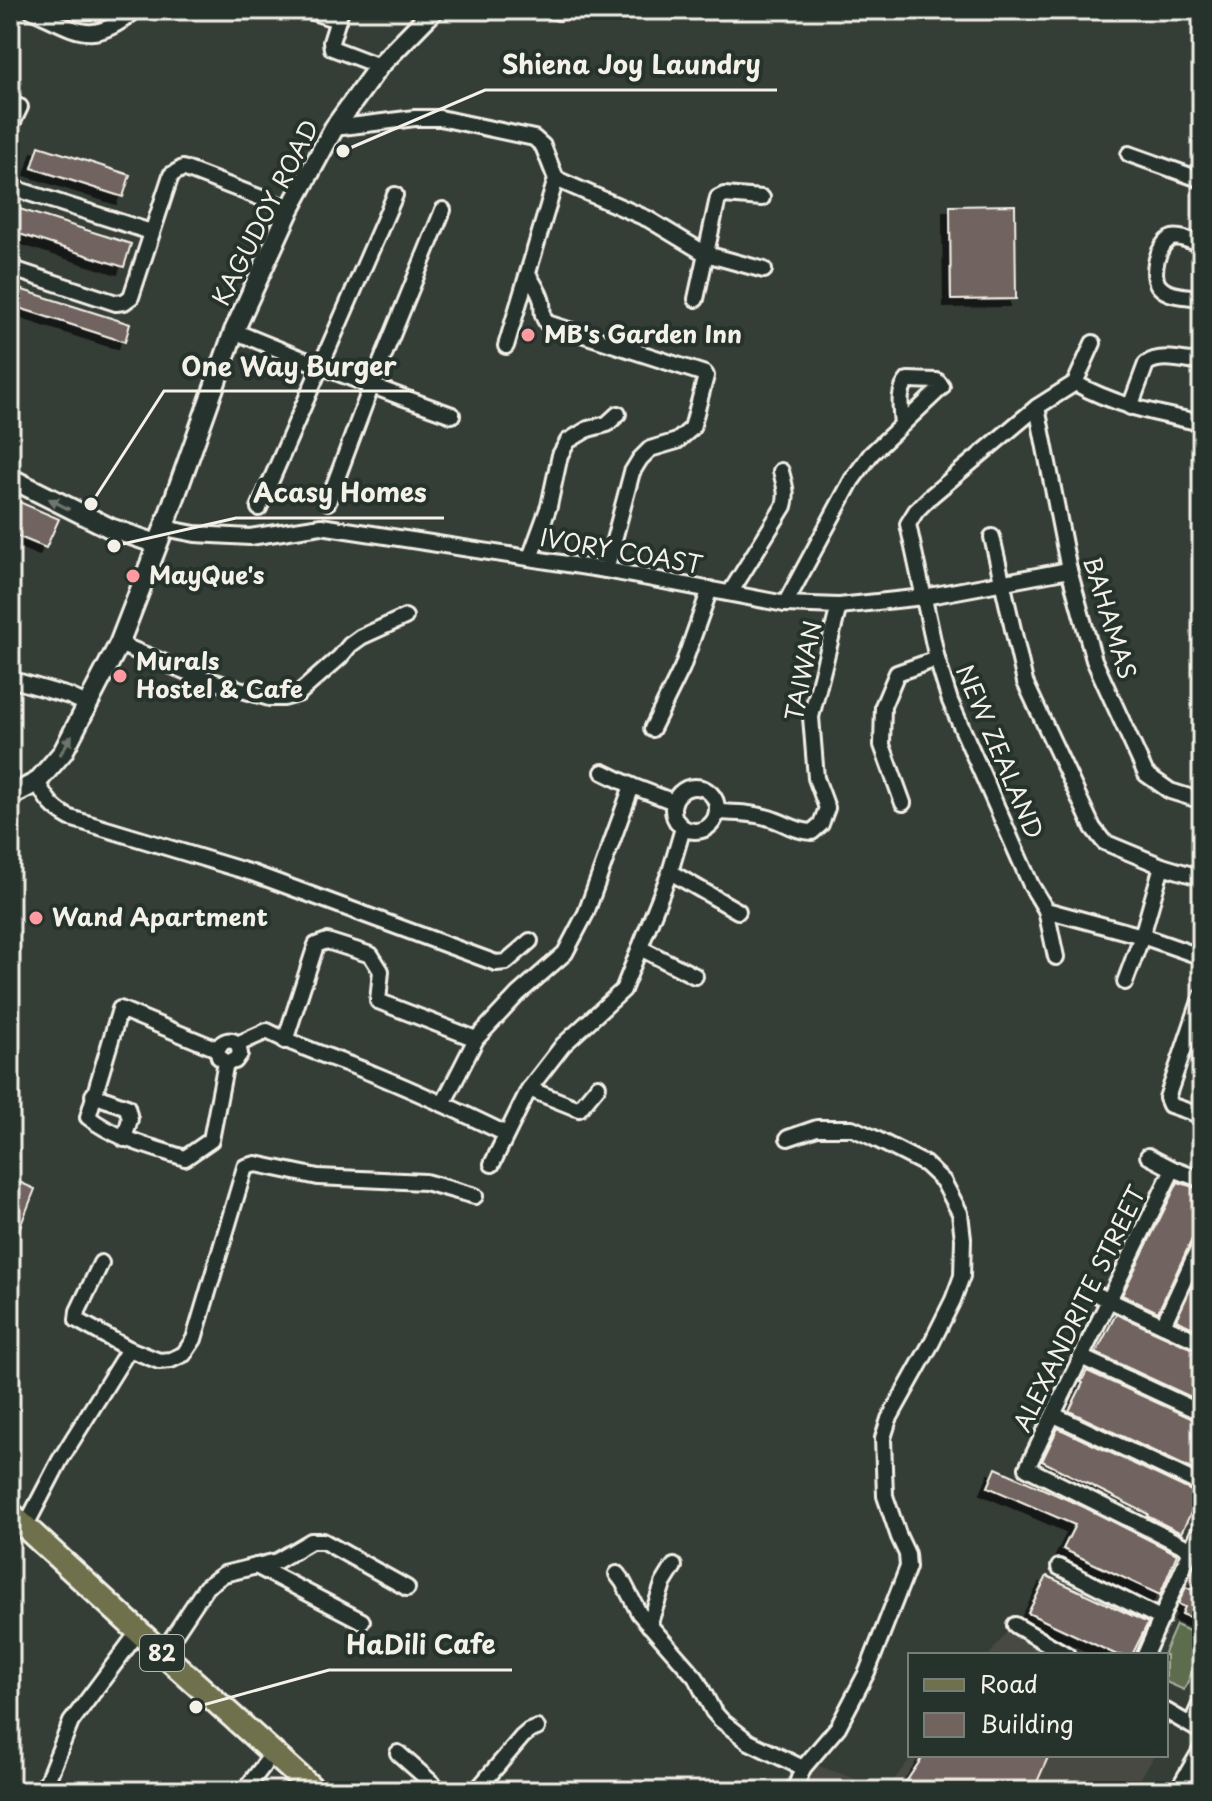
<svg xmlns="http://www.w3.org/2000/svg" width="1212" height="1801" font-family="'Playpen Sans',sans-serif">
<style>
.built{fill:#474943}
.green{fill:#5d6c4e;stroke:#a8ae9b;stroke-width:2}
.building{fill:#71645e;stroke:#f4f1e8;stroke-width:2;filter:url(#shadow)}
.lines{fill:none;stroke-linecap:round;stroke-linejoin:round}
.street-casing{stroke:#f4f1e8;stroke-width:20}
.secondary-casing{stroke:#f4f1e8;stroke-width:24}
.primary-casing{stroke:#f4f1e8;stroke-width:28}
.street{stroke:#26332d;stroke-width:14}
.secondary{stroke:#26332d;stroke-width:18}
.primary{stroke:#6e714b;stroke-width:22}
.oneway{fill:#6e766e}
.poi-dot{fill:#ff9aa2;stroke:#26332d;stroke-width:3}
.labels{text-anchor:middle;stroke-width:8;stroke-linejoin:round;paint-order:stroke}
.shield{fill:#26332d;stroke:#b6b8b0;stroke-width:2}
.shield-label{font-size:22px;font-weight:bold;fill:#f4f1e8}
.street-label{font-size:24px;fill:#f4f1e8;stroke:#26332d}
.poi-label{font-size:24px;font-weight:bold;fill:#f4f1e8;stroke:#26332d;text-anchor:start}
.leader{fill:none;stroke:#f4f1e8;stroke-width:3}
.callout-dot{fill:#f4f1e8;stroke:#26332d;stroke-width:3}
.callout-label{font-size:26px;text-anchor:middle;font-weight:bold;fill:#f4f1e8;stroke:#26332d;stroke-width:8;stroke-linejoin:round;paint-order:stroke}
</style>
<defs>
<filter id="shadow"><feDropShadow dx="-7" dy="7" stdDeviation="0" flood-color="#0009"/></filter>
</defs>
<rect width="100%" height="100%" fill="#353d37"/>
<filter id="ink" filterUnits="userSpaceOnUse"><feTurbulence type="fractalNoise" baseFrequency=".0125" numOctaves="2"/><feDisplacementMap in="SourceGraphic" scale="16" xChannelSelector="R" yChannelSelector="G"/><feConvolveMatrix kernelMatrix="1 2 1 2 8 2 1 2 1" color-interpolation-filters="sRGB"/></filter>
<g filter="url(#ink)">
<!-- built -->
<g class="built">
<polygon points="1008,1630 1052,1655 989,1655"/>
<polygon points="913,1755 1155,1755 1133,1791 803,1791 814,1764 886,1790"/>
</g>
<!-- green -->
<polygon class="green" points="1176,1625 1202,1637 1202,1650 1184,1690 1166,1682 1166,1655 1163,1655"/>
<!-- building -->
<g class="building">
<polygon points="39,146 130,175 123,197 32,168"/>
<polygon points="1015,205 1016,299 951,300 950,206"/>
<polygon points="10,206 131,244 124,267 10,231"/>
<polygon points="10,286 130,324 125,342 10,305"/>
<polygon points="10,498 59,519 46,548 10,533"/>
<polygon points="10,1178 35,1189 11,1250 10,1250"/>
<polygon points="1178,1182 1202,1190 1202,1231 1197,1232 1193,1237 1158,1312 1122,1295"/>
<polygon points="1202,1265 1202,1332 1176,1320"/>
<polygon points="1116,1314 1202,1353 1202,1402 1096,1353"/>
<polygon points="1087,1371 1202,1423 1202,1474 1069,1411 1083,1383 1081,1382"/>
<polygon points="1058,1428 1200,1495 1181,1533 1147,1516 1148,1514 1042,1461"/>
<polygon points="996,1468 1084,1507 1177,1554 1160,1595 1063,1549 1075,1525 988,1487"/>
<polygon points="1202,1567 1202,1622 1182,1614 1185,1607 1178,1604 1186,1587 1192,1590"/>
<polygon points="1047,1576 1148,1623 1132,1655 1117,1655 1028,1613"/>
<polygon points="924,1755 1049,1755 1033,1791 900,1791"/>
</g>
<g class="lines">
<defs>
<g id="street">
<path d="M31,10C78,31 91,47 136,10"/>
<polyline points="306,10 338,20"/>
<polyline points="341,10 331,42 332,48 379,66"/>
<polyline points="551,10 559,12"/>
<polyline points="10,128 20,107"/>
<polyline points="334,128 415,118 440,118 534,138 543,146 556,179 506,346"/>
<polyline points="1129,154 1202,180"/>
<polyline points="556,179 648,219 706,254 764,270"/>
<polyline points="10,187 151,232"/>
<path d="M1202,245C1194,242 1180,236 1172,238C1158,242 1149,277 1160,287C1169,297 1189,296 1202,298"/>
<polyline points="10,268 116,303 124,302 131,297 171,175 183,168 290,209"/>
<path d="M528,274C533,283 540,292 542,302C543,311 541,315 547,323L705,374L706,376L692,428L677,441L650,449L640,459L632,472L606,570"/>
<polyline points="696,299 718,198 724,195 762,198"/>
<path d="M234,331C306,361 378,389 452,415"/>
<path d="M1075,383C1116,406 1156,413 1202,423"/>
<polyline points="1037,407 1069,570 1094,660 1146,774 1170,791 1202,801"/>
<path d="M1130,407L1146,364C1160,353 1185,361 1202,363"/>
<polyline points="328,502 371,387 443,210"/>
<polyline points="259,508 395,195"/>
<polyline points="164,528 195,534 250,537 321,526 606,570 785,604 839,606 924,597 1069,570"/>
<polyline points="992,537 1025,682 1093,828 1104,842 1162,866 1202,878"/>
<polyline points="530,558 549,506 560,455 568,441 588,429 607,424 618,414"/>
<path d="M730,593L784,506C788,493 784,484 781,471"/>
<path d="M785,604L852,480L871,454L942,387L937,381L908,380C897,392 901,409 902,425"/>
<polyline points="119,644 199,677 269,698 284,698 298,694 340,657 350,645 361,637 405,617"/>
<polyline points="10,679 69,696 89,705"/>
<polyline points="652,729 682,668 710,589"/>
<path d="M37,782C47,800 52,808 70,818L252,873L496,963L506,962L530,941"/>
<polyline points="632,786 674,802"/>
<circle cx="695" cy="809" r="22"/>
<polyline points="903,803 882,745 883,706 897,673 937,659"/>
<path d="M717,812C737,813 757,813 775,820C789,825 796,831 812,832L821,824L827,808L816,778L811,717L839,606"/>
<polyline points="683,828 670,872 738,911"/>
<polyline points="1046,910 1142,936 1202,957"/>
<polyline points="640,948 695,976"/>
<polyline points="1056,957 1046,910 1031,885 950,701 937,659 908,524 916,511 931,496 1037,407 1075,383 1093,343"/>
<polyline points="1125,982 1142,936 1162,866"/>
<polyline points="1202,995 1167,1098 1170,1105 1202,1116"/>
<polyline points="285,1041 316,945 327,941 371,955 381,971 378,1001 476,1039"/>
<path d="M238,1044L267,1031C302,1049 340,1060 376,1075C420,1093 463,1113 506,1134"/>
<path d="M217,1049C223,1040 230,1038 238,1044L240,1054L235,1061L226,1062L219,1057L217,1049L120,1009L88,1117C116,1139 151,1147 185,1158L211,1140L226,1062"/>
<polyline points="529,1089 579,1109 598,1086"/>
<polyline points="93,1095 127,1107 130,1119 124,1139"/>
<polyline points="443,1104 476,1039 518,994 565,953 586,913 632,786 603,772"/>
<polyline points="788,1138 817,1128 852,1128 872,1137 925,1164 943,1181 960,1213 963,1239 962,1276 953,1300 932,1342 889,1419 883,1438 885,1496 899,1537 907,1554 908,1567 867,1672 838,1727 803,1768 794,1791"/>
<polyline points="1148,1156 1173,1169 1202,1180"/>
<polyline points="492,1164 529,1089 563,1045 623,990 670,872"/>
<polyline points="1173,1169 1027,1468 1192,1550"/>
<polyline points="101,1263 78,1311 77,1320 129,1349 159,1361 171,1360 184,1354 194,1339 245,1167 256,1164 318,1177 425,1182 475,1196"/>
<polyline points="1089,1291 1202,1343"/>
<polyline points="1163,1325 1202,1241"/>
<polyline points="1081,1357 1202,1413"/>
<polyline points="1054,1415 1202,1485"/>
<polyline points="25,1527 60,1460 129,1349"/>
<polyline points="256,1566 362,1621"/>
<polyline points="1059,1567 1162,1619"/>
<polyline points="617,1574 623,1582 639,1613 696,1678 713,1711 721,1720 749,1742 803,1768"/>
<polyline points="649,1625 663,1584 674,1566"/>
<polyline points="1015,1625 1067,1655"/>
<polyline points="162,1653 206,1587 224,1574 277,1561 311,1541 323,1541 407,1588"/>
<polyline points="1145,1655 1202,1525"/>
<polyline points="1166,1711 1202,1732"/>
<polyline points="1191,1725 1202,1700"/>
<polyline points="398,1753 441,1791"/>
<polyline points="43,1791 71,1722 139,1631"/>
<polyline points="244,1791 273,1753"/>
<polyline points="476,1791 522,1737 529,1731 537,1728"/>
<polyline points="1177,1791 1202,1748"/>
<polyline points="1195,1791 1202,1779"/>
</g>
<g id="secondary">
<polyline points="10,478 110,528 157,544"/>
<polyline points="10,796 37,782 63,752 119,644 164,528 234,331 290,209 334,128 379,66 434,10"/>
</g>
<polyline id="primary" points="10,1513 162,1653 315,1791"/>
</defs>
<!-- street casing -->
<use href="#street" class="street-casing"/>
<!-- secondary casing -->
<use href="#secondary" class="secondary-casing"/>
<!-- primary casing -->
<use href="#primary" class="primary-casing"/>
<!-- street -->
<use href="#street" class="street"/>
<!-- secondary -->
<use href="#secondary" class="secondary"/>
<!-- primary -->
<use href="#primary" class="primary"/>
</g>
<!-- one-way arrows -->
<defs><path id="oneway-solid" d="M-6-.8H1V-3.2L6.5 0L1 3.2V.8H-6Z" transform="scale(2)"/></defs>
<g class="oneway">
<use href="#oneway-solid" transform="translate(59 504) rotate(-152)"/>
<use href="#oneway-solid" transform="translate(66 745) rotate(-59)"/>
</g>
</g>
<!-- markers -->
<g class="poi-dot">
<circle cx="528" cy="335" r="8"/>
<circle cx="133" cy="576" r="8"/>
<circle cx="120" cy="676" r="8"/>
<circle cx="36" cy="918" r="8"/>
</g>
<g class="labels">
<!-- shield labels -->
<rect class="shield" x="140" y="1635" width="44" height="36" rx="6"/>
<g class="shield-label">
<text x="162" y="1661">82</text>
</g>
<!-- street labels -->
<g class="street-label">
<text transform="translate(266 213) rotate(-63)" y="8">KAGUDOY ROAD</text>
<text transform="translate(621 552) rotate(10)" y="8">IVORY COAST</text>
<text transform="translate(1109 618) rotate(73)" y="8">BAHAMAS</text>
<text transform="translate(804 671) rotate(-79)" y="8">TAIWAN</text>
<text transform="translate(999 752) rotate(67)" y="8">NEW ZEALAND</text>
<text transform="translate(1080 1309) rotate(-64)" y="8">ALEXANDRITE STREET</text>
</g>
<!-- poi labels -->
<g class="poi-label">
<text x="544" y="343">MB's Garden Inn</text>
<text x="149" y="584">MayQue's</text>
<text x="136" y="670">Murals<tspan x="136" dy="28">Hostel &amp; Cafe</tspan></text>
<text x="52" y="926">Wand Apartment</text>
</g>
</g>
<!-- callouts -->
<path class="leader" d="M343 151L485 90H777M91 504L164 391H414M114 546L236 518H444M196 1707L329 1670H512"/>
<g class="callout-dot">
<circle cx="343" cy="151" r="8"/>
<circle cx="91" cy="504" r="8"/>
<circle cx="114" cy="546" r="8"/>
<circle cx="196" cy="1707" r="8"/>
</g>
<g class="callout-label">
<text x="631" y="74">Shiena Joy Laundry</text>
<text x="289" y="376">One Way Burger</text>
<text x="340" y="502">Acasy Homes</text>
<text x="421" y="1654">HaDili Cafe</text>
</g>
<!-- margin -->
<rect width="1212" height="1801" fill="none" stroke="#26332d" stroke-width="40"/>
<rect x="20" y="20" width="1172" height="1761" fill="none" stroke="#f4f1e8" stroke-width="3" filter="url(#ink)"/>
<!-- legend -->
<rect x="908" y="1653" width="260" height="104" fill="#26332d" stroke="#787f78" stroke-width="2"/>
<rect x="924" y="1679" width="40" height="12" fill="#6e714b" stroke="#787f78" stroke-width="2"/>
<text x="980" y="1693" font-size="24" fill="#f4f1e8">Road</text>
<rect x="924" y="1713" width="40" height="24" fill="#71645e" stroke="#787f78" stroke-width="2"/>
<text x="980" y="1733" font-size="24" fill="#f4f1e8">Building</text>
</svg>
